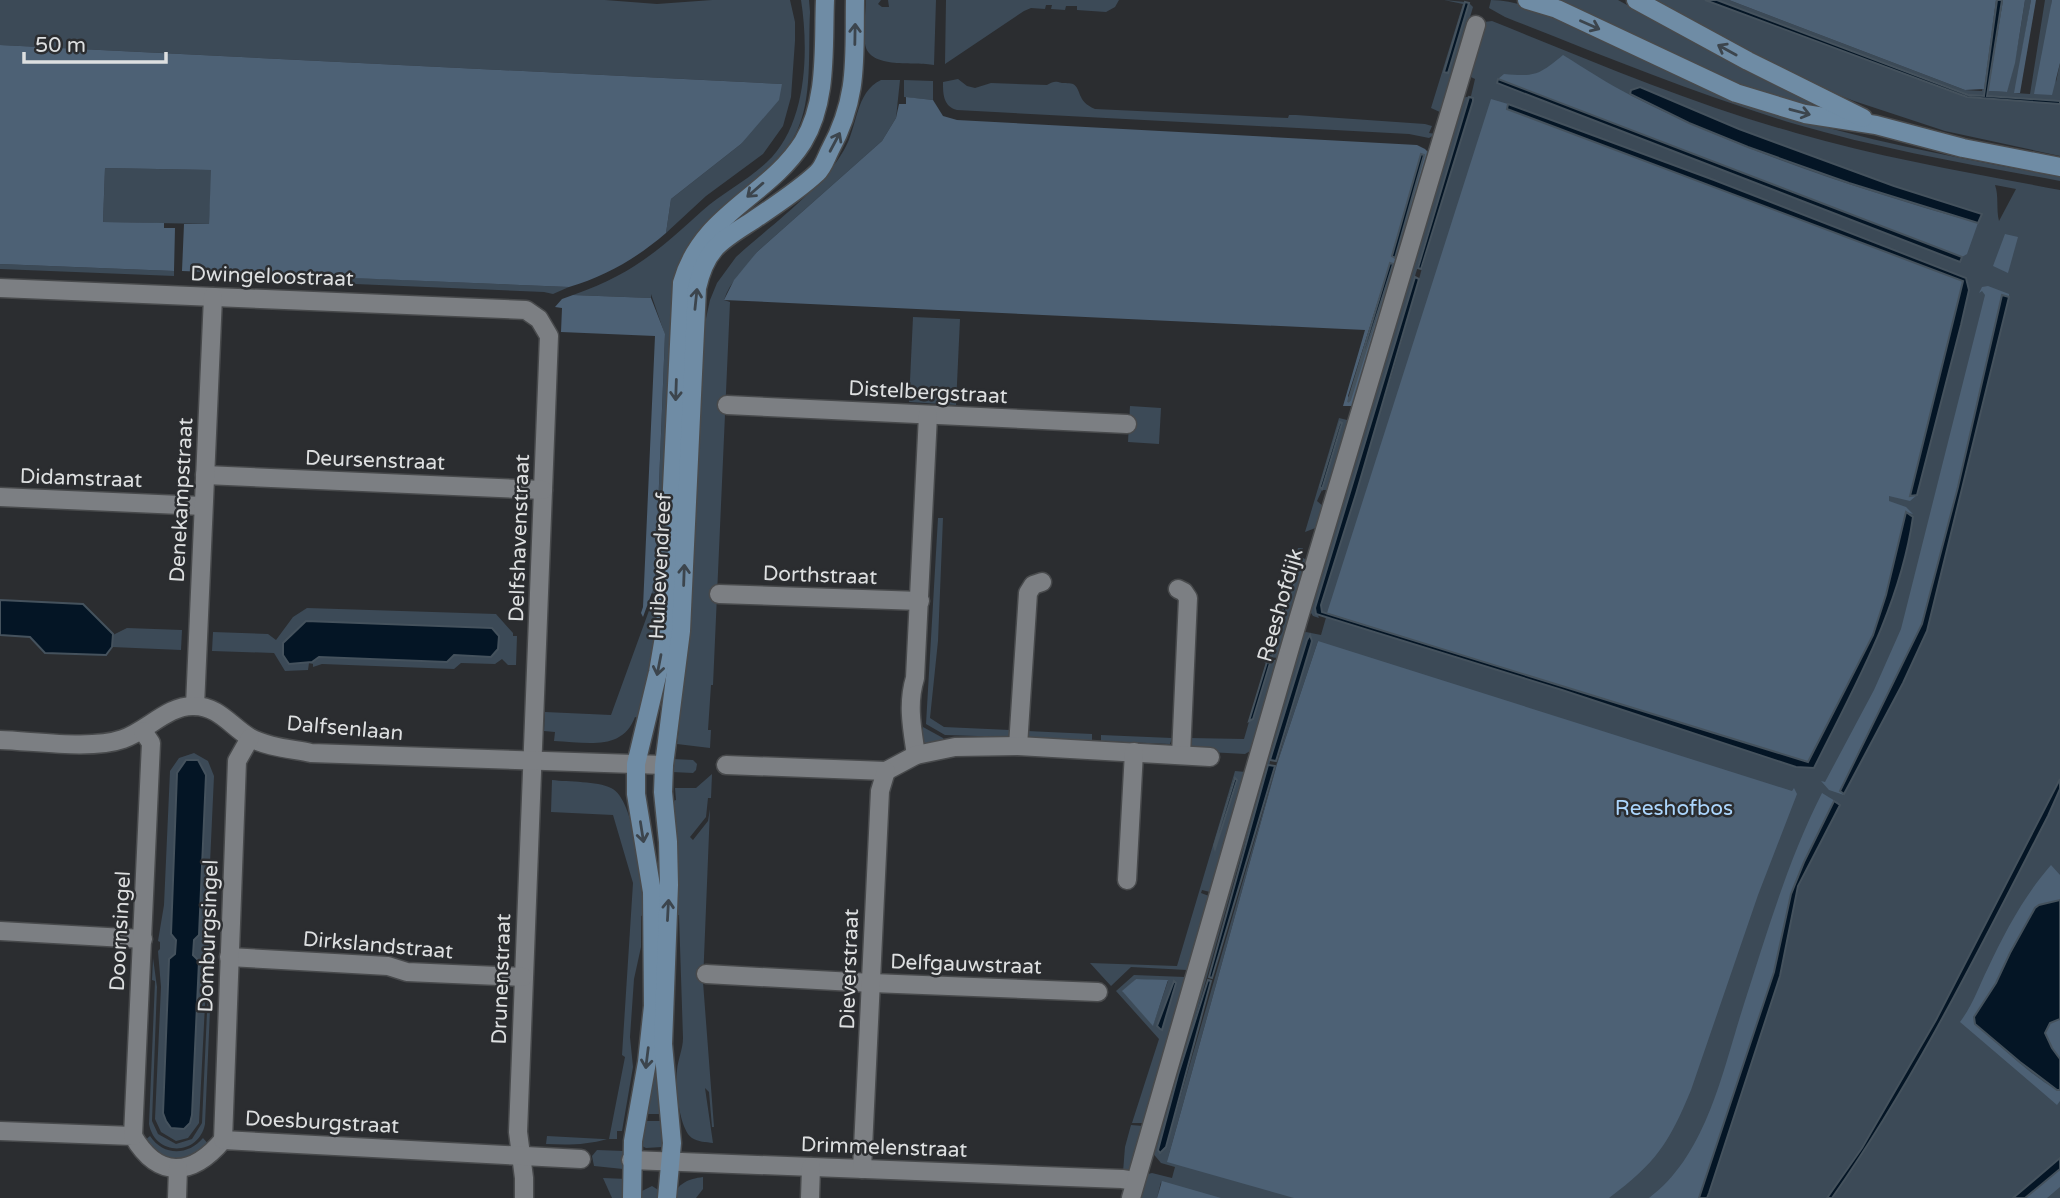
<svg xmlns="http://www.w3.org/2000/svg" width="2060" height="1198" font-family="'Varela Round',sans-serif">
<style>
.green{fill:#3c4a57;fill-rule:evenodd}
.forest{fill:#4d6175;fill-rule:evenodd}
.water{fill:#041525;stroke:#45525d;stroke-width:2}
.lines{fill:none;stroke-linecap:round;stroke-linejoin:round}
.street-casing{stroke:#484a4c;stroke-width:21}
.secondary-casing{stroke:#484a4c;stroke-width:21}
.street{stroke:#7c7f83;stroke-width:18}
.secondary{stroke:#6f8ca5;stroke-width:18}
.oneway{stroke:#3c454d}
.labels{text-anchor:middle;stroke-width:5;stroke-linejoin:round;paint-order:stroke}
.street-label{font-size:21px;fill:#dddfe0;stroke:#2b2d30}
.park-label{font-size:21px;fill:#acd6fd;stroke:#2b2d30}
</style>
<rect width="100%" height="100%" fill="#2b2d30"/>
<!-- green -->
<g class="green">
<polygon points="0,0 605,0 657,4 712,0 790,0 795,22 795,41 791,97 783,126 763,154 706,196 666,233 671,199 741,144 782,84 0,45"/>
<path d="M801,0H809L810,12C808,49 813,100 796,133C766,190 690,212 674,278L660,630L641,719L635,717C622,752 585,742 554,741L555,732L544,731L545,712L611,715L655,594L651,593L655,585L665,335L651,294V298L573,295C631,275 658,251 702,211C722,193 747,181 767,162C807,125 809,51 801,0Z"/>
<path d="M866,0H881L878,4L882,7H889L888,0H936L934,65C916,61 869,70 865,44C862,31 866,14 866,0Z"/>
<polygon points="946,0 1119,0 1115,7 1106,12 1077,10 1077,6 1066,6 1065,10 1051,9 1052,5 1046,5 1045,9 1031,8 1024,11 945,64"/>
<polygon points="1444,0 1465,2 1445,72 1448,73 1469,3 1473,7 1442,113 1431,108 1463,4"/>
<path d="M1491,0C1514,0 1536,10 1557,18C1616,42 1670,77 1730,98C1837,136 1949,156 2060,177V181C1973,165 1880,149 1795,124C1696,94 1601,55 1505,17L1489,8Z"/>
<polygon points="1550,0 1618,0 1725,59 1813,101 1810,109 1735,85"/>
<polygon points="1651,0 1705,0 1967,97 2060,104 2060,156 1945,131 1854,101 1810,84"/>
<path d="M1717,0H1729L1965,90L1982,91L1996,0H2003L1989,91L2006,92C2016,63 2020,31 2025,0H2031L2015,93L2030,94L2045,0H2052L2047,39L2056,82L2060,63V101L1969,95Z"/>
<path d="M1492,21C1592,61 1692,104 1796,133C1882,158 1972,173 2060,190V1198H1166L1161,1182L1157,1198H1138L1144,1175L1152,1173L1172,1178L1175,1167L1161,1163L1151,1151L1301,634L1306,632L1321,635L1327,614L1322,612L1321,606L1395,364L1470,98L1469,97L1315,608L1319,618L1313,616L1309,610L1462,98L1471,96L1475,79L1469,76L1484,22ZM1995,185L2016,189L1999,221C1996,209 1999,196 1995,185ZM1308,637L1312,641L1166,1147L1161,1153L1158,1150L1238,867ZM1318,641L1319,642L1167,1162L1277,764Z"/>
<path d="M958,79L967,86L975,88L991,83L1047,85C1054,81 1055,81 1062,83C1064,83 1071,83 1073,84C1082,89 1076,101 1095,109L1288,118L1289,115H1296L1425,124L1432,126L1429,133L1436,134L1429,138L1409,134L957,110C943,106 943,94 943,82Z"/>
<path d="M881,80H900L896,118L882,141L757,252C746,269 730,280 724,300L730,302L713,685H711L708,730H711L710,748L677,744L679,728L672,727L697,386L705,323L710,300L717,283L736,257C770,226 822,189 844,150C858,127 855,92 881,80Z"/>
<polygon points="904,80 933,81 933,100 904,97"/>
<polygon points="105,168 212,170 209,224 103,222"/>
<polygon points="0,264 174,271 174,276 0,269"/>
<polygon points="213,272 569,287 553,294 544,292 212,278"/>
<polygon points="913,317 960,319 956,405 909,402"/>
<polygon points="1130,406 1161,408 1159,444 1128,442"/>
<polygon points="1339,418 1347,420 1349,423 1329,490 1322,490 1317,501 1324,507 1318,527 1305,532"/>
<polygon points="938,518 943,518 938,641 930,718 944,727 1010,730 1008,737 945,735 926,724"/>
<polygon points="1298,548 1303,548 1300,556 1308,561 1279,658 1268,657 1269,660 1279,660 1252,750 1245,754 1190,751 1190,738 1244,739 1266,663 1264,662 1264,656 1269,657"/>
<path d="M307,608L496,614L513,633V636H517L516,665H508L502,659L495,664L461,663L454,669L322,664L313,667V664L309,663L308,670L285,671L274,653L212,651L213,632L268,634L276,640L293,617ZM307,621L492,628L498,649L491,657L454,655L446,662L319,657C306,667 297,661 283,655V643Z"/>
<polygon points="127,628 182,630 181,650 112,647 113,635"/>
<polygon points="923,727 943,738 945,742 925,746 923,744"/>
<polygon points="1027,731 1092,734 1092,741 1026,738"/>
<polygon points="1101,735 1172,738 1170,744 1101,741"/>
<path d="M194,753L208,761L214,776L208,907L211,943L209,944V952L211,953L206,985L199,1123L188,1138L176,1141L161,1132L155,1119L161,987L158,951L160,949V942L158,941L164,905L170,771L179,758ZM186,760H198L193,955L199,961L166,1121L163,1113L169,959L175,954L176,940L171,934L177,774Z"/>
<polygon points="673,759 693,760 697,764 696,770 693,773 672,772"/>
<path d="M1235,771L1246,772L1210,892L1202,890L1201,893L1209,896L1187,970L1131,967L1111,986L1090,963L1177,966ZM1234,778L1237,780L1215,849L1214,846Z"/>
<path d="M712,774L711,798H708L706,817L690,837L693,840L708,821L710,809L703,982L714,1127H712L709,1092L705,1088L713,1143C706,1142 698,1142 692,1138C679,1129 675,1085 677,1070C678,1059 683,1049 683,1038L679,915H676L677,850L673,801L676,800L675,788H696Z"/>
<path d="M552,780C569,782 597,781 611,788C636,799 642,889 644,915L641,916V947L634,979L630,1037L633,1067L622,1131H617V1139H609L625,1057L622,1055L633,883L613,815L551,812Z"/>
<path d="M153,958L157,987L152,1121L158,1134L176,1144L192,1139L202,1123L208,990L214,965L213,987H211L205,1124C199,1156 155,1157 149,1124L155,981L152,980Z"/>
<path d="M1134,975L1185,977L1143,1123H1132L1159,1039L1116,991ZM1136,979L1168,981L1153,1025L1123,992Z"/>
<polygon points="655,1049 663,1114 643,1114"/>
<polygon points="641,1121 664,1121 664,1145 662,1147 646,1148 642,1146"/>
<polygon points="1131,1125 1143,1126 1130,1170 1123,1172 1125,1147"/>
<path d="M150,1136C163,1156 188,1156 203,1138L209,1145C177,1166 173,1164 143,1142Z"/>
<path d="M547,1136L603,1139H607C587,1145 568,1145 546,1144Z"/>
<polygon points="597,1150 624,1151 623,1169 594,1166 592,1156"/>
<path d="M703,1177V1189L696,1198H672C678,1183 688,1179 703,1177Z"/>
<polygon points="603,1178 627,1179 628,1198 612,1198"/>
<polygon points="652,1186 660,1191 661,1198 640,1198 642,1191"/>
</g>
<!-- forest -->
<g class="forest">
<polygon points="1729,0 1996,0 1984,89 1965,90"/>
<polygon points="2003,0 2025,0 2015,63 2007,92 1988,91"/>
<polygon points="2031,0 2036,0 2020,93 2014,93"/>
<polygon points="2052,0 2060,0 2060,63 2052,95 2034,94"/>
<path d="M0,45L782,84L779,100L741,144L671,199L666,233C637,258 606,276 569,287L182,271L184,224H209L211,170L105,168L103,222L164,223V228H175L174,271L0,264Z"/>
<path d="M1563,55C1586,69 1608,84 1632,96C1741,151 1860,190 1978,223L1967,254L1962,257L1498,79L1504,74C1535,77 1539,75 1563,55Z"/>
<path d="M906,97L933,100L943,116L957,120L1417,145L1425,149L1430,154L1354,406H1343L1365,330L724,300L734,280L757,252L882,141L896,118L899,104H906ZM1421,155L1424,156L1395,257L1392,256ZM1390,263L1393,264L1350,400L1348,396Z"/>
<polygon points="1491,99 1508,104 1508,109 1963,281 1911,495 1917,495 1910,501 1889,496 1889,501 1906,507 1913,514 1906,512 1884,605 1873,635 1808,763 1327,613"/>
<polygon points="2005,234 2018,237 2008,273 1993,266"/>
<polygon points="1988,286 2009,294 2009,297 2002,295 1958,487 1922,624 1840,790 1844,795 1829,790 1821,781 1825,782 1874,690 1901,629 1985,295 1982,291 1979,293 1982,287"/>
<polygon points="573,295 651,298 665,334 655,584 643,617 641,613 643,607 655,336 561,332 562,308 555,307 562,299"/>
<path d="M1318,641L1792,791L1794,788L1797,794L1758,895L1691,1090C1669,1143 1656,1163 1609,1198H1294L1167,1162L1277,764Z"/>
<path d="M1822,793L1840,804L1834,802L1804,862L1791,894L1774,972L1699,1198H1649C1707,1155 1723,1069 1744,1004C1767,933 1788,860 1822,793Z"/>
<path d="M2051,865L2060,875V900L2039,905L2035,908L2010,953L1996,983L1974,1017L1975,1024C1991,1037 2045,1089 2060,1090V1101L2057,1105L1960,1022C1974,1003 1978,988 1988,968C2005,932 2024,896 2051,865Z"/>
<polygon points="1136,979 1168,980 1153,1026 1122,991"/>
<polygon points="2060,1019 2060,1059 2052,1048 2045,1033 2050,1023"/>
<polygon points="2060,1169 2060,1187 2047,1198 2025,1198"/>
<polygon points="1162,1181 1221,1198 1157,1198"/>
</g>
<!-- water -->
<g class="water">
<polygon points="1705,0 1717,0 1968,95 1984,96 1997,0 2002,0 1987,96 2060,101 2060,104 1967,97"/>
<polygon points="1465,2 1469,3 1448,73 1444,72"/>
<polygon points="1498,79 1962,257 1960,262 1497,83"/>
<polygon points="1640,87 1739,129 1894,186 1982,214 1978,223 1849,183 1748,147 1689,123 1630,94 1631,90"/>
<polygon points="1469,97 1473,98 1473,101 1421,269 1418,268"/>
<polygon points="1508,104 1714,180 1966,278 1969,290 1961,325 1917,495 1910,496 1963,281 1507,109"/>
<polygon points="1421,154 1424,155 1395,258 1392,256"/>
<polygon points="1390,263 1393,264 1350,400 1348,402"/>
<path d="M1415,277L1419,279L1356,494L1321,605L1322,612L1808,762L1873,635L1886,595L1906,512L1913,517C1900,608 1854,687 1814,768L1796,767L1562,690L1316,614L1315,608Z"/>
<polygon points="2002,295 2009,297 1927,631 1903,683 1844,794 1840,791 1922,624 1958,487"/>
<polygon points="1340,422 1342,423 1322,489 1320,487"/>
<polygon points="1296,565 1299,565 1299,567 1272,656 1269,656"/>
<polygon points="0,600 83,604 113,634 112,647 106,655 45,653 30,637 0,635"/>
<polygon points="306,621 492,628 499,636 498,649 491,657 454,655 447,662 319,657 312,662 289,664 283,655 283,643"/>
<polygon points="1310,635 1312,641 1276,761 1270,760 1307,640"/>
<polygon points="1267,662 1270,663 1253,719 1249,721"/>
<polygon points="186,760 198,760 206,775 199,935 194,940 193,955 199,961 192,1115 190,1123 184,1129 171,1128 166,1121 163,1113 169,959 175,954 176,940 171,934 177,773"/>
<polygon points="1268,765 1275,766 1212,978 1209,977"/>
<polygon points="1235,778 1237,780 1215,849 1214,846"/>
<path d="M2060,779V789L2048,816C1981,946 1916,1078 1832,1198H1827L1862,1148L1936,1020Z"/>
<polygon points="1834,801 1840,805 1798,886 1780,976 1709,1193 1707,1198 1699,1198 1774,972 1791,894 1804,862"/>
<polygon points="2060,900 2060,1019 2050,1023 2045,1033 2052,1048 2060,1059 2060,1090 2057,1090 2020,1062 1975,1024 1974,1017 1996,983 2010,953 2035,908 2039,905"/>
<polygon points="1208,980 1211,981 1166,1147 1160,1153 1158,1150 1178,1075"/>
<polygon points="1174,981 1176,983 1162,1030 1160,1029 1157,1026"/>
<polygon points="2060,1158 2060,1169 2025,1198 2013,1198"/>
</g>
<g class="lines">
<defs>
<g id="street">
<polyline points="0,288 526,310 539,319 549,336 518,1132 524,1178 524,1198"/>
<polyline points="727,405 1127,424"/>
<polyline points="205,475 543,490"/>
<polyline points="0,497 203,506"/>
<polyline points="1178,589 1184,592 1188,598 1181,755"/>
<polyline points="719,594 920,601"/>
<polyline points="195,706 213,297"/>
<path d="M0,740C34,741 92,750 123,739C147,731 168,705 194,706C218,706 231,726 249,737C266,747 292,749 311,753L664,765"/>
<polyline points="1018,746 1028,593 1033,585 1042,582"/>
<path d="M916,755C912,728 907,704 915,678L928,415"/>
<polyline points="726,765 886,771 916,755 955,747 1018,746 1210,757"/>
<polyline points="1127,880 1134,752"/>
<polyline points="0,931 143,939"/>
<polyline points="229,957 388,966 407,972 523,977"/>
<polyline points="706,974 872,983 1098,992"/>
<path d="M0,1131L133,1136C158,1179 192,1177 223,1140L581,1159"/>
<polyline points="133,1136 151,743 143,731"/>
<polyline points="223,1140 237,761 250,738"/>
<polyline points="631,1160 1122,1179 1135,1181"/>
<polyline points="862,1169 880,791 886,771"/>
<polyline points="177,1198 178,1168"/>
<polyline points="810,1198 811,1167"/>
<polyline points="1131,1198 1298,620 1476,25"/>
</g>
<g id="secondary">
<polyline points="1527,0 1557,9 1736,93 1805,114 1876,125 1963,148 2060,167"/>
<polyline points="1636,0 1748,61 1863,118"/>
<path d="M632,1198L633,1141L647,1062L653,1006L652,892L636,794V764L658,672L665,631L682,283C701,214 768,197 803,142C828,101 823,47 825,0"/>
<path d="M667,1198L672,1143L663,1044L669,885L668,842L663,792L664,765L681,631L697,288C706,248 721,241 752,221C773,207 799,190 817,173C823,168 826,158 830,150C859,97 854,58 855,0"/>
</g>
</defs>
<!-- street casing -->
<use href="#street" class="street-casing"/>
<!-- secondary casing -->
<use href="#secondary" class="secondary-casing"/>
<!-- street -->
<use href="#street" class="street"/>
<!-- secondary -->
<use href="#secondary" class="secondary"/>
</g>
<!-- one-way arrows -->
<defs><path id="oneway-shaft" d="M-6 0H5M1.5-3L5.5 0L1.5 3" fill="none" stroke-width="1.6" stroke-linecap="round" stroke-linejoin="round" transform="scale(1.75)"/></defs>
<g class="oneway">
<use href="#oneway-shaft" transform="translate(1590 25) rotate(24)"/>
<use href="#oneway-shaft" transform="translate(855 34) rotate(-89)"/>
<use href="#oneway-shaft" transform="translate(1727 50) rotate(-151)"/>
<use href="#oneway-shaft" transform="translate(1800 112) rotate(15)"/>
<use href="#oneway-shaft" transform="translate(835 142) rotate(-62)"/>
<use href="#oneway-shaft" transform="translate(755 190) rotate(139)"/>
<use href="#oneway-shaft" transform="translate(696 299) rotate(-84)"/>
<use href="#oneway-shaft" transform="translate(676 390) rotate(92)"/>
<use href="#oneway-shaft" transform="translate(684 575) rotate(-88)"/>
<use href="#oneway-shaft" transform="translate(659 665) rotate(101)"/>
<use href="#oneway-shaft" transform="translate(642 832) rotate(81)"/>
<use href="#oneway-shaft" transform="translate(668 910) rotate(-87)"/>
<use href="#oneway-shaft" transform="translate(647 1058) rotate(97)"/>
</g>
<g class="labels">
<!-- street labels -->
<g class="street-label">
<text transform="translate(272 276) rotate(2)" y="7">Dwingeloostraat</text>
<text transform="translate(928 392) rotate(3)" y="7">Distelbergstraat</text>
<text transform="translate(375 460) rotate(2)" y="7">Deursenstraat</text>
<text transform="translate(81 478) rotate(2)" y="7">Didamstraat</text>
<text transform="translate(181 500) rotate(-87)" y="7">Denekampstraat</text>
<text transform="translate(519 538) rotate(-88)" y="7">Delfshavenstraat</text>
<text transform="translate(660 566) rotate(-87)" y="7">Huibevendreef</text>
<text transform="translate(820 575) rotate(2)" y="7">Dorthstraat</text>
<text transform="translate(1280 605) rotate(-74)" y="7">Reeshofdijk</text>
<text transform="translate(345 728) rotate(5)" y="7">Dalfsenlaan</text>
<text transform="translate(120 931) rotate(-87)" y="7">Doornsingel</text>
<text transform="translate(208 936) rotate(-88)" y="7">Domburgsingel</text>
<text transform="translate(378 945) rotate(5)" y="7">Dirkslandstraat</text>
<text transform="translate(966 964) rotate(2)" y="7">Delfgauwstraat</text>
<text transform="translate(849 969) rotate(-88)" y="7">Dieverstraat</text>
<text transform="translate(501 979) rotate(-88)" y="7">Drunenstraat</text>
<text transform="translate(322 1122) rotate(3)" y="7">Doesburgstraat</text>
<text transform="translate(884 1147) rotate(2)" y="7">Drimmelenstraat</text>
</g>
<!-- park labels -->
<g class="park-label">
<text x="1674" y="815">Reeshofbos</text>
</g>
</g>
<!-- scale -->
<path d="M24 52v10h142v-10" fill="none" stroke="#dddfe0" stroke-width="3.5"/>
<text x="35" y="52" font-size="21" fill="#dddfe0" stroke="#2b2d30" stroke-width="5" paint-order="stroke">50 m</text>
</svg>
